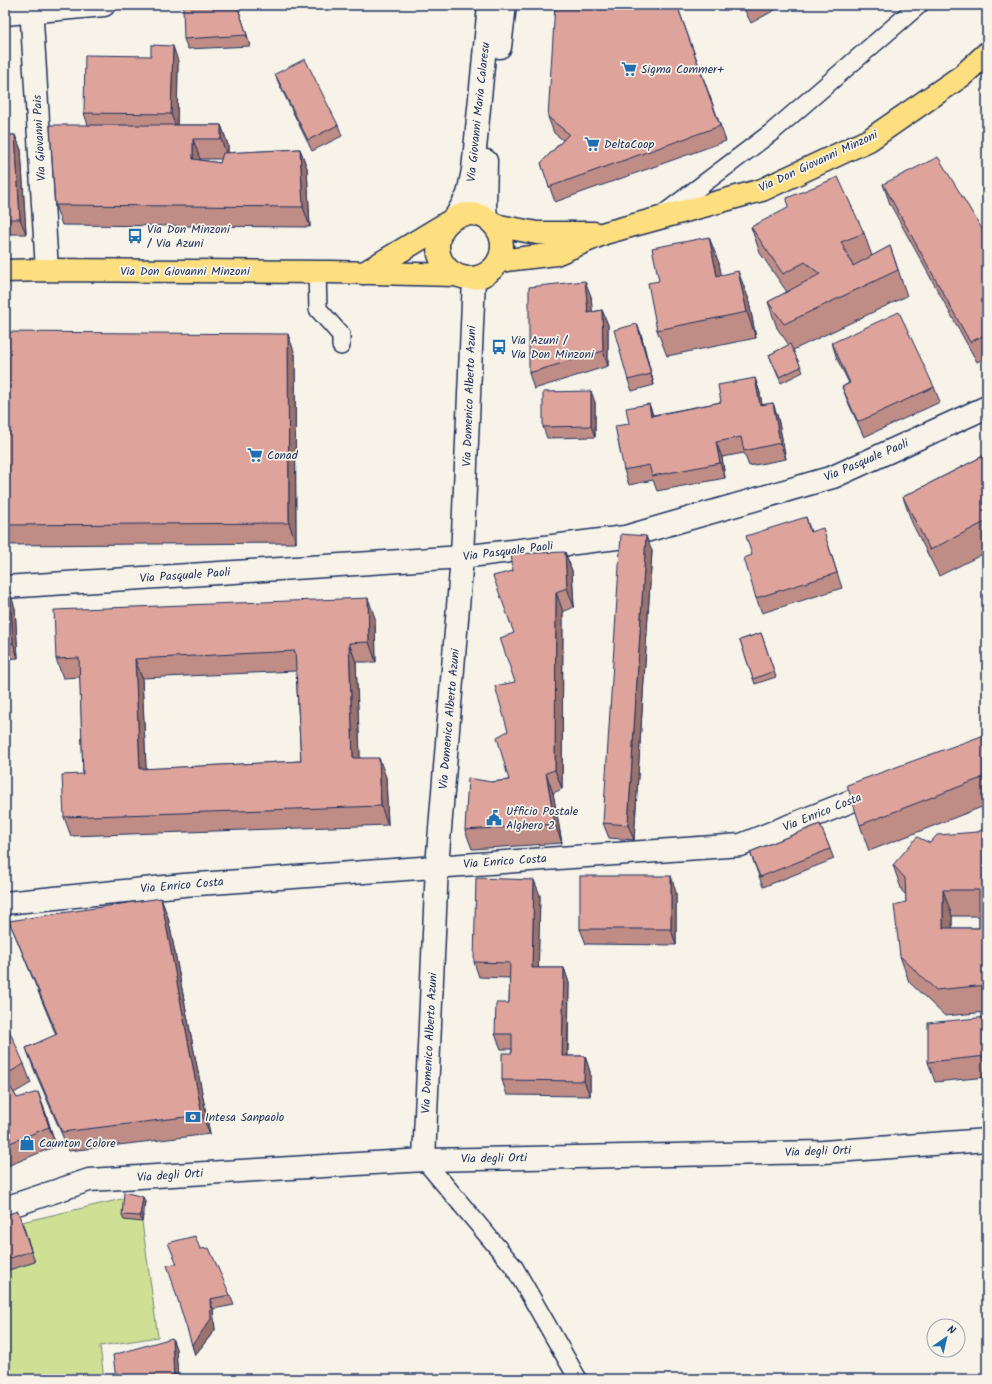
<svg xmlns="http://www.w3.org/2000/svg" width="992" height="1384" font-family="Kalam,sans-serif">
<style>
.green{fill:#cfdf93;stroke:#758778}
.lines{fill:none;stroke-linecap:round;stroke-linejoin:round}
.lane-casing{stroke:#1b2f5e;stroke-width:20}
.street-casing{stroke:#1b2f5e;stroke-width:25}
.secondary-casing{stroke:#1b2f5e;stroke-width:25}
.primary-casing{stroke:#1b2f5e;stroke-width:25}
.lane{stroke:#f7f3e8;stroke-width:17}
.street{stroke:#f7f3e8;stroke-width:22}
.secondary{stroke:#f7f3e8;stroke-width:22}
.primary{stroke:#fedf80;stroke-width:22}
.wall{fill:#bf8d86;stroke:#1b2f5e;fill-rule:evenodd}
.shaded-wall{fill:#9b736d;stroke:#1b2f5e}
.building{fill:#dea49c;stroke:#1b2f5e;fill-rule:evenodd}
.labels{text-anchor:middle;stroke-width:3.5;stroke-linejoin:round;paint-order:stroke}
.poi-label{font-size:12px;fill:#1b2f5e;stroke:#f7f3e8;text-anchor:start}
.street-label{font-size:12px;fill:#1b2f5e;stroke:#f7f3e8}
</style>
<rect width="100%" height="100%" fill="#f7f3e8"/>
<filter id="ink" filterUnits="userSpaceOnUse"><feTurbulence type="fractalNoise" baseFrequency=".025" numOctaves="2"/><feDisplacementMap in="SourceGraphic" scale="8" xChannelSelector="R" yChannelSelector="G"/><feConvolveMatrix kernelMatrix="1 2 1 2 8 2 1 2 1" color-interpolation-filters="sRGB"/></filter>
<g filter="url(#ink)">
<!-- green -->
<polygon class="green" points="126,1198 142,1222 158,1337 100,1346 104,1379 5,1379 5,1271 34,1262 22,1222"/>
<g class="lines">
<defs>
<g id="lane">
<polyline points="662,215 772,132 919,5"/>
<polyline points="317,272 318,309 341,335 341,346"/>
<polyline points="424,1160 514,1267 578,1379"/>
</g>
<g id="street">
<polyline points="31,5 47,270"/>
<polyline points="5,14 104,5"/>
<polyline points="5,587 462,557 625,537 833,477 987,407"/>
<polyline points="5,903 184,885 741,845 879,790"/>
</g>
<g id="secondary">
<polyline points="500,47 505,5"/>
<polyline points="456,216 468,195 473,170 489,5"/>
<polyline points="486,218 485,206 486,161"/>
<polyline points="424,1160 437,866 462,557 474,279"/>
<polyline points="5,1208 89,1180 424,1160 823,1152 987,1140"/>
</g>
<g id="primary">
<circle cx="470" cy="246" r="32"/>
<polyline points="494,225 537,233 594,233"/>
<polyline points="499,261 556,254 605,233 762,190 869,140 963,75 987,53"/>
<polyline points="5,271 47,270 331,272 455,275"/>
<polyline points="364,273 447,223"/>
</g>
</defs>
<!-- lane casing -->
<use href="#lane" class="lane-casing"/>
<!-- street casing -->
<use href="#street" class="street-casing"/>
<!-- secondary casing -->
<use href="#secondary" class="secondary-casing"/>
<!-- primary casing -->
<use href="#primary" class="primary-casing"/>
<!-- lane -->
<use href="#lane" class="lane"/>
<!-- street -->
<use href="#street" class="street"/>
<!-- secondary -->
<use href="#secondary" class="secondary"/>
<!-- primary -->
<use href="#primary" class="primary"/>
</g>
<!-- wall -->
<g class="wall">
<polygon points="237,5 250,46 188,49 184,39"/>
<polygon points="677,5 726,141 555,202 541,163 563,140 554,133 548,117"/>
<polygon points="742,5 784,5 751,23"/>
<path d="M178,61L177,125H221L228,145V153L300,149L307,168L310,227L62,225L55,205L88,125L84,113ZM200,159H222L220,163L200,160Z"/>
<polygon points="275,74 338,125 342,136 312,151 279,84"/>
<polygon points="5,135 15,135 21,150 26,234 5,234"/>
<polygon points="883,184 987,237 987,357 977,362 890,204"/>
<polygon points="751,227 864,233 872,256 890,246 907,296 793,350 803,372 781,383 769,355 789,345 777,328 768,302 787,292 760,253"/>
<polygon points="719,263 721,275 748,297 756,338 667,356 657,330 659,281"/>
<polygon points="591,296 592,312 602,310 608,325 608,366 534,389 529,373"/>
<polygon points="637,324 641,334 654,385 632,391 628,380"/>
<polygon points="5,332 295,354 296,543 5,545"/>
<polygon points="832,343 934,387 940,402 864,437 848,402 842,387 849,383 837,359"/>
<polygon points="755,378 760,393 762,405 773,403 778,418 786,459 749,466 744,453 722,457 725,478 657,491 653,480 629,485 624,470 629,424 649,404 653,415 721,402"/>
<polygon points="595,402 595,437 547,438 543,427"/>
<polygon points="987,454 987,552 939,576 912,523 903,497"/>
<polygon points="806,517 811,532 828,544 842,588 762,613 756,598 752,555"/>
<polygon points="652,551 634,840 609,838 603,823"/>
<polygon points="565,552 572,571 574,607 563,612 562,789 553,793 562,843 472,849 465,830 491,782 509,780 508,731 515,682 514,633"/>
<polygon points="5,593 15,608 18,658 5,659"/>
<path d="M375,618L376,662H356L360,758L386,777L388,825L71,836L64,817L83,774L80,677L63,678L56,659ZM296,671L301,761L146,769L142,678Z"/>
<polygon points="761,633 776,677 755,684 740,640"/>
<polygon points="987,734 987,805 869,851 860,825"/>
<polygon points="820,824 834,859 763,887 750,852"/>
<path d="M987,827V1012L945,1016L909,982L900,956L906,902V895L902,891L893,865L930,843L978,832ZM952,916H979V928H952Z"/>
<polygon points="676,892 676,945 586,944 580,929"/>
<polygon points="540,895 538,968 564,968 569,983 568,1056 585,1056 590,1072 590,1096 507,1095 502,1080 512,1053 512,1049 501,1049 495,1034 509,1003 510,978 479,977 474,962"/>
<polygon points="168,917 210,1134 69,1151 33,1067 26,1048 56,1035 17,940 9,921"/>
<polygon points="987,1017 987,1077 935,1082 928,1062"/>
<polygon points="5,1032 24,1064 31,1083 14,1093 17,1098 45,1111 56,1146 5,1167"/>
<polygon points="143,1197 145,1202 142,1222 124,1220 122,1215"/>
<polygon points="5,1215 22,1222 35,1262 5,1271"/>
<polygon points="200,1249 230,1295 234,1305 213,1309 215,1330 195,1355 192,1345 176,1264"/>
<polygon points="172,1338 176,1349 178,1379 116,1379"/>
</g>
<!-- shaded-wall -->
<g class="shaded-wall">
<polygon points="237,5 250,46 247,35"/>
<polygon points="173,46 178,61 177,130 171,114"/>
<polygon points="221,125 228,145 228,159 221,139"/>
<polygon points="15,135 21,150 26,234 20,219"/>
<polygon points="193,139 200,159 200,178 193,159"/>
<polygon points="300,149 307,168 310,227 303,207"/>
<polygon points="709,237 719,263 726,301 717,276"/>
<polygon points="738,271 748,297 756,338 747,312"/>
<polygon points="585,281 591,296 594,328 588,313"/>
<polygon points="602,310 608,325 608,366 603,351"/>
<polygon points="637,324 641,334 654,385 651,374"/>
<polygon points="288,334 295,354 296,543 289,523"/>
<polygon points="755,378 760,393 765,421 760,405"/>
<polygon points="591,391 595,402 595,437 591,426"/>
<polygon points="773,403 778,418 786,459 780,443"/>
<polygon points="649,404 654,419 651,416"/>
<polygon points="716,442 722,457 725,478 720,463"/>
<polygon points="646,536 652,551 634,840 628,825"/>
<polygon points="565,552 572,571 574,607 567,588"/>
<polygon points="10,592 15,608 18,658 13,643"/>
<polygon points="556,592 563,612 562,789 555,770"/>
<polygon points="368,598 375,618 376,662 369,642"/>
<polygon points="349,643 356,662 361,778 353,758"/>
<polygon points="135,659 142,678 147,788 140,769"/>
<polygon points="379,758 386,777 388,825 381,806"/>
<polygon points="546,773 553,793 562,843 555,824"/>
<polygon points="671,876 676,892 676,945 671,929"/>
<polygon points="534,880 540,895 538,983 532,968"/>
<polygon points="943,890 952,916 952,954 943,928"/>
<polygon points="161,898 168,917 210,1134 202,1115"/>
<polygon points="564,968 569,983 567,1071 562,1056"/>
<polygon points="585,1056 590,1072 590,1096 584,1081"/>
<polygon points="38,1092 45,1111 56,1146 49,1127"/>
<polygon points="143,1197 145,1202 142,1222 140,1216"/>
<polygon points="210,1299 213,1309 215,1330 195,1355 192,1345"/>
<polygon points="172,1338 176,1349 178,1379 175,1379 174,1377"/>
</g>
<!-- building -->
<g class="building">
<polygon points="183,5 237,5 247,35 184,39"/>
<polygon points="555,5 677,5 720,126 549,187 541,163 569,134 548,117"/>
<polygon points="744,5 750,5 746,8"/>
<polygon points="151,45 173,46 171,114 84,113 85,55 151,56"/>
<polygon points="305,59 338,125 308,140 275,74"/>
<polygon points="50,125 221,125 221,139 193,139 193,159 220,163 223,153 300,149 303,207 55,205"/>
<polygon points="5,135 15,135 20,219 5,219"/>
<polygon points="938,157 987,237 987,334 970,342 883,184"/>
<polygon points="838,177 864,233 841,242 853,266 890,246 898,270 784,324 768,302 820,274 805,262 783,274 751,227 788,208 787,198"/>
<polygon points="709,237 717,276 738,271 747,312 657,330 648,283 659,281 652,248"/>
<polygon points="585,281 588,313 602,310 603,351 529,373 529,287"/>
<polygon points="899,312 934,387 858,422 842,387 850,383 832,343"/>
<polygon points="637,324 651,374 628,380 614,330"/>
<polygon points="5,332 288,334 289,523 5,525"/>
<polygon points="790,344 801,367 779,377 769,355"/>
<polygon points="755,378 760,405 773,403 780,443 744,451 741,437 716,442 720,463 652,476 649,465 624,470 615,426 629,424 626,408 649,404 651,416 721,402 718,385"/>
<polygon points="591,391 591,426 543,427 543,392"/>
<polygon points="987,454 987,521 930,550 903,497"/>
<polygon points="806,517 810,532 823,528 837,573 756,598 744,558 752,555 746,536"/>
<polygon points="621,534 646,536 628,825 603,823"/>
<polygon points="565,552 567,588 556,592 555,770 546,773 555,824 465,830 468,778 491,782 509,780 497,737 508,731 495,686 515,682 500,638 514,633 493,576 513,571 511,554"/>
<polygon points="10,592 13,643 5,643 5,593"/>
<path d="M368,598L369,642L349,643L353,758H379L381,806L64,817L62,775L83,774L79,658L56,659L54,610ZM295,651L301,761L140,769L135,659Z"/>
<polygon points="761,633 774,671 753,679 740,640"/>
<polygon points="987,734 987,776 860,825 847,785"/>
<polygon points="820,824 830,849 760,877 750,852"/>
<path d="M987,827V985L936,990L900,956L894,905L906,902L905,878L893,865L917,837L930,843L937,835L978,832ZM943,890H979V928H943Z"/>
<rect x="580" y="876" width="91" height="53"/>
<polygon points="476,878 534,880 532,968 564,968 562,1056 585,1056 584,1081 502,1080 502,1053 512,1053 512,1034 495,1034 496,1003 509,1003 510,963 474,962"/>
<polygon points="161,898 202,1115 62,1132 26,1048 57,1034 9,921"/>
<polygon points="987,1017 987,1056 928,1062 928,1023"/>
<polygon points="9,1030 24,1064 5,1075 5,1032"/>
<polygon points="5,1078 17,1098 38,1092 49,1127 5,1145"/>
<polygon points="124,1192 143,1197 140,1216 122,1215"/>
<polygon points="18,1211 31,1251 5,1260 5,1215"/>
<polygon points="195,1236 200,1249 209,1248 230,1295 210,1299 211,1319 192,1345 167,1265 177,1264 168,1243"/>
<polygon points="172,1338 174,1377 166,1379 116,1379 113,1355"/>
</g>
</g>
<!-- icons -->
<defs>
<symbol id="supermarket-bare" viewBox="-9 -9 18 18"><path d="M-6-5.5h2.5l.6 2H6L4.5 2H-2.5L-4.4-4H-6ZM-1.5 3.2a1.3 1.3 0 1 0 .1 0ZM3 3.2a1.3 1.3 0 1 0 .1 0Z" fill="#1f6fb2" stroke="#f7f3e8" stroke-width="2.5" paint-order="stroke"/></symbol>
<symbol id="bus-bare" viewBox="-9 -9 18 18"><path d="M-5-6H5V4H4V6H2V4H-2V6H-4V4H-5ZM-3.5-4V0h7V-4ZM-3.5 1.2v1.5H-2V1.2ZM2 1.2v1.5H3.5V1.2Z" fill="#1f6fb2" stroke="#f7f3e8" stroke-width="2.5" paint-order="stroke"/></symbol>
<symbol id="civic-bare" viewBox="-9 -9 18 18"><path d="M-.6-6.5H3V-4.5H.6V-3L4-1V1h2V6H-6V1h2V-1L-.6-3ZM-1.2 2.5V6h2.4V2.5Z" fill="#1f6fb2" stroke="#f7f3e8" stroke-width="2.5" paint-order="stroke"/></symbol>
<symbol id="bank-bare" viewBox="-9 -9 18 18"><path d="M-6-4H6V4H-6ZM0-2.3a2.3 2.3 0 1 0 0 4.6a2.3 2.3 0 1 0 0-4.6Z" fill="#1f6fb2" stroke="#f7f3e8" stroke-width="2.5" paint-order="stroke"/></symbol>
<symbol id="shop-bare" viewBox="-9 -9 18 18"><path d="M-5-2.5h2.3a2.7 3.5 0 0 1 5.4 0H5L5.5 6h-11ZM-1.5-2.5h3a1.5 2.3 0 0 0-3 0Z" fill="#1f6fb2" stroke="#f7f3e8" stroke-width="2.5" paint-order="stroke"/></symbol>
</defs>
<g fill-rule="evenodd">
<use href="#supermarket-bare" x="618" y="58" width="22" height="22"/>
<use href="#supermarket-bare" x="581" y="133" width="22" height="22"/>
<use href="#bus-bare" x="124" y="225" width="22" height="22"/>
<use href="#bus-bare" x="488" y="336" width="22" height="22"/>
<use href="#supermarket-bare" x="244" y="444" width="22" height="22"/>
<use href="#civic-bare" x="483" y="807" width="22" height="22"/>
<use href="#bank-bare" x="182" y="1106" width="22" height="22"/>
<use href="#shop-bare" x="16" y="1132" width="22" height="22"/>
</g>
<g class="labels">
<!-- poi labels -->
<g class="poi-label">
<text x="641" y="73">Sigma Commer+</text>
<text x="604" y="148">DeltaCoop</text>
<text x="147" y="233">Via Don Minzoni<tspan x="147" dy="14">/ Via Azuni</tspan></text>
<text x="511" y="344">Via Azuni /<tspan x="511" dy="14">Via Don Minzoni</tspan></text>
<text x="267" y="459">Conad</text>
<text x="506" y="815">Ufficio Postale<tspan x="506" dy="14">Alghero 2</tspan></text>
<text x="205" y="1121">Intesa Sanpaolo</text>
<text x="39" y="1147">Caunton Colore</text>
</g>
<!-- street labels -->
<g class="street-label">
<text transform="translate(478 112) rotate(-84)" y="4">Via Giovanni Maria Calaresu</text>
<text transform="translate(39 138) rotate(-93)" y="4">Via Giovanni Pais</text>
<text transform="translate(818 161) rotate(-25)" y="4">Via Don Giovanni Minzoni</text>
<text x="185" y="275">Via Don Giovanni Minzoni</text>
<text transform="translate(469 396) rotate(-88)" y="4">Via Domenico Alberto Azuni</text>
<text transform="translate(866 460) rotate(-23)" y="4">Via Pasquale Paoli</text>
<text transform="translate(508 551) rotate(-7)" y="4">Via Pasquale Paoli</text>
<text transform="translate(185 575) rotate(-4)" y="4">Via Pasquale Paoli</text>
<text transform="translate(449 719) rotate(-85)" y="4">Via Domenico Alberto Azuni</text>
<text transform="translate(822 812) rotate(-22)" y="4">Via Enrico Costa</text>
<text transform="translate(505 861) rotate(-4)" y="4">Via Enrico Costa</text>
<text transform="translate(182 885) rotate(-5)" y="4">Via Enrico Costa</text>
<text transform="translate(429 1043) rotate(-87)" y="4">Via Domenico Alberto Azuni</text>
<text transform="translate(818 1151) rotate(-2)" y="4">Via degli Orti</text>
<text transform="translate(494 1158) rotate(-1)" y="4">Via degli Orti</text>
<text transform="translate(170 1175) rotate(-4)" y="4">Via degli Orti</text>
</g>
</g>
<!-- margin -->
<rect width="992" height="1384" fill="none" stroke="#f7f3e8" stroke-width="20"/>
<rect x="10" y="10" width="972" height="1364" fill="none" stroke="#1b2f5e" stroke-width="1.5" filter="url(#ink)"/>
<!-- north arrow -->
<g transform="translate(946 1338) rotate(34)"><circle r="19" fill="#f7f3e8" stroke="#9fa5b1"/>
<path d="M0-3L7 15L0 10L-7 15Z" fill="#1f6fb2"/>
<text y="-6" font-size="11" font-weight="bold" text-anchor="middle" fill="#1b2f5e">N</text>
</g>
</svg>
